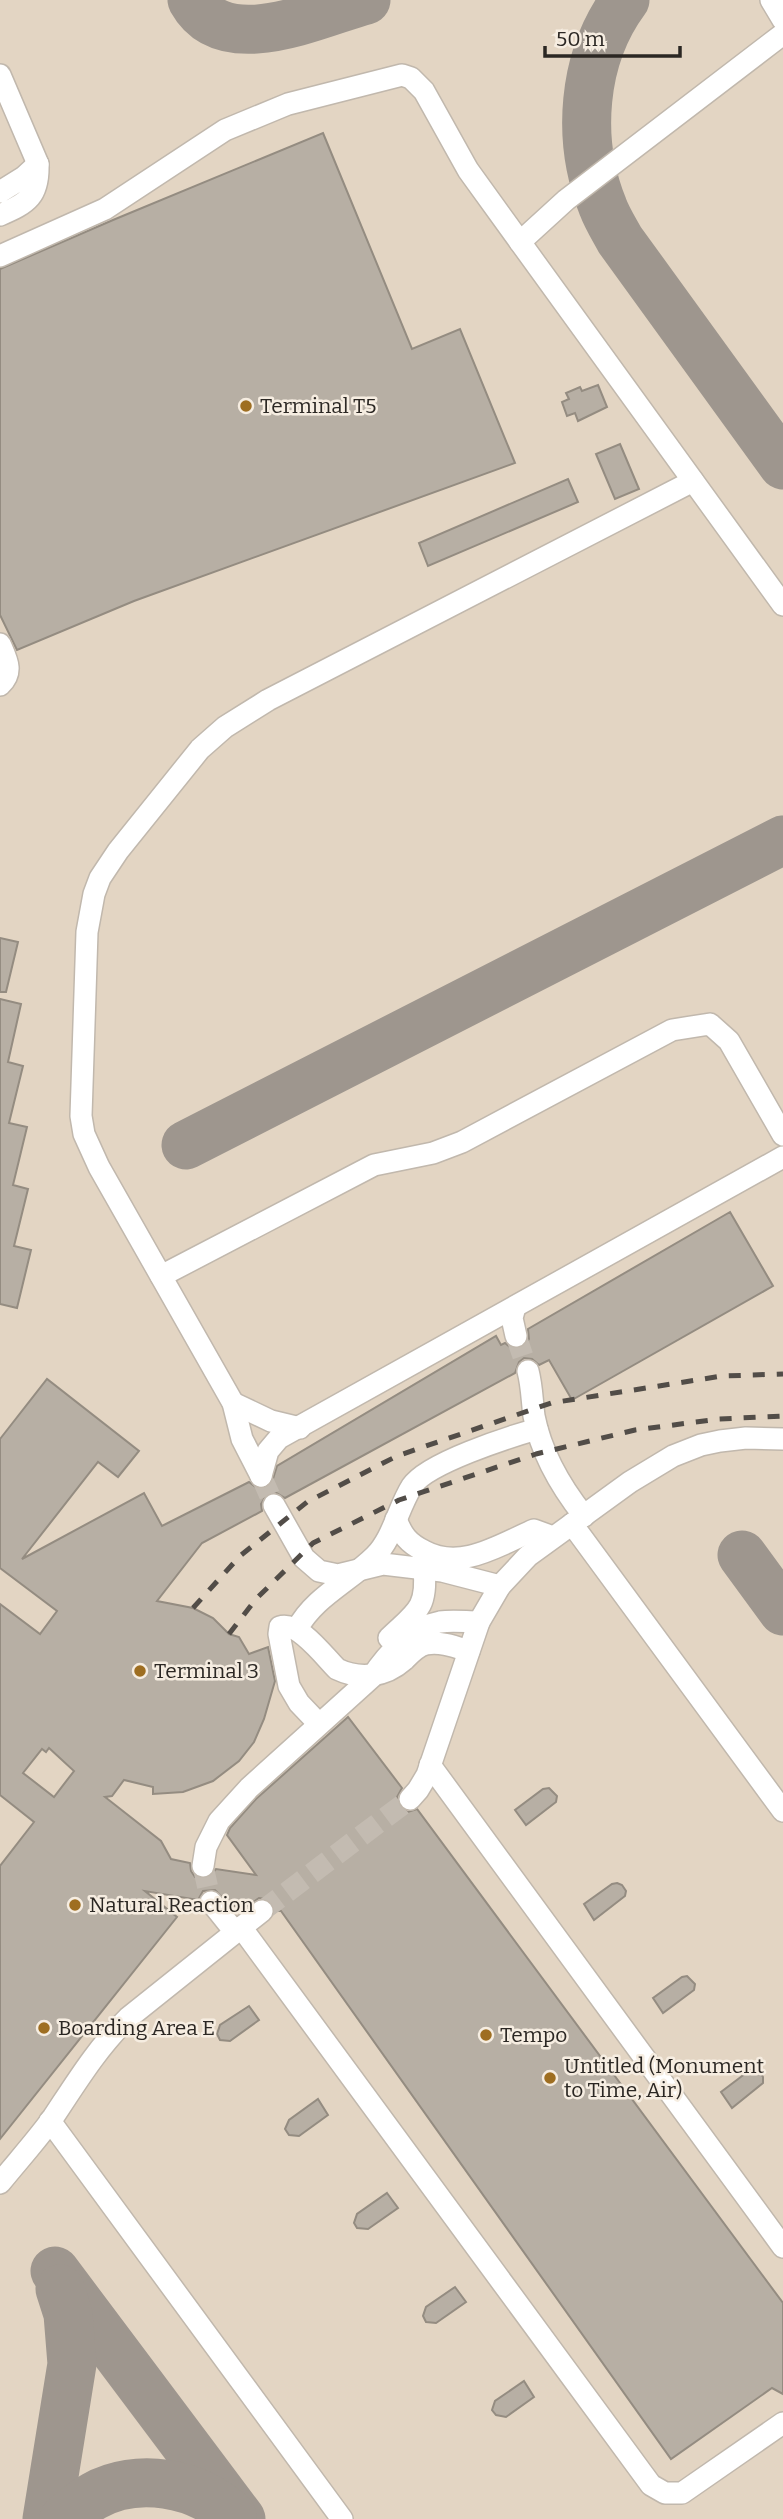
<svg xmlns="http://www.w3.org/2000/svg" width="783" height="2519" font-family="Bitter,serif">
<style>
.built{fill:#e3d5c3}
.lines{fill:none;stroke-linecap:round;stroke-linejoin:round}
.taxiway{stroke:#9e968e;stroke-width:49}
.building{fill:#b7afa4;stroke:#948c81;stroke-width:2;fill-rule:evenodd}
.minor-tunnel{stroke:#c3bbb1;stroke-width:21;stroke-dasharray:21 10;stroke-linecap:butt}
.minor-casing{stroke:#c1b8ad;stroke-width:24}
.minor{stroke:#fff;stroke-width:21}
.rail{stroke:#524d48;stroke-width:5;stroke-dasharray:12 12;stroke-linecap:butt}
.poi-dot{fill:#9e6e21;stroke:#f6ede1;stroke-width:2.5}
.labels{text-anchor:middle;stroke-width:5;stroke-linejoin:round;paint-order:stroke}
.poi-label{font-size:21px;fill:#2b2723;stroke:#f6ede1;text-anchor:start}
</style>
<rect width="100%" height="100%" fill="#e9e0d4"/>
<!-- built -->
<rect class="built" x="0" y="0" width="783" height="2519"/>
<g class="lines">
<!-- taxiway -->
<g class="taxiway">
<path d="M192,0C225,59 318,13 366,0"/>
<path d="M625,0C582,58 576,140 603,207C607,218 614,229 620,240L783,465"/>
<polyline points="186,1145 783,840"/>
<polyline points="742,1555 783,1611"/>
<polyline points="55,2271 241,2519"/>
<polyline points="47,2519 72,2364 68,2314 60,2289"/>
<path d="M64,2519C73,2511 83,2502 94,2496C136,2472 198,2482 232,2516"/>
</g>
</g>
<!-- building -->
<g class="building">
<polygon points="323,133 412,349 460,329 515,463 134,601 17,650 0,615 0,269 113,220"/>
<polygon points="598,385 607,407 578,421 575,413 567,416 562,402 569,399 566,393 580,387 582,391"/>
<polygon points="620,444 639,489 615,499 596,454"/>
<polygon points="568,479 578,502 428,566 419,543"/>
<polygon points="0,938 18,942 6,992 0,992"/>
<polygon points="0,999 21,1004 8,1062 23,1066 9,1123 27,1127 13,1185 28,1189 14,1246 31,1250 17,1308 0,1304"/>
<path d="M730,1212L773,1286L572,1400L549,1360L539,1365L532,1359L524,1358L519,1362L515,1373L285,1498L275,1492L267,1494L261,1504L262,1511L202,1543L157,1601L193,1608L213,1618L229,1634L239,1637L249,1654L268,1647L275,1681L264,1719L254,1742L239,1761L213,1781L183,1792L153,1794V1787L124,1780L112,1796L105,1797L161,1841L171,1859L190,1863L191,1871L195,1877L208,1878L216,1869L256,1875L227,1835L230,1828L256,1799L348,1717L402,1788L397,1797L401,1808L408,1812L417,1809L783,2303V2394L772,2388L671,2459L281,1911H275L273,1903L267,1899L259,1898L245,1908L230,1905L215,1890L203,1891L198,1900L145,1891L177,1917L0,2139V1866L34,1822L0,1795V1604L40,1634L57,1611L0,1568V1439L47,1379L139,1451L118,1477L98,1462L22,1559L144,1493L162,1526L249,1482L257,1488L268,1487L272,1482L277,1466L496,1336L501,1345L505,1343L511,1348L518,1349L524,1346L529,1339L528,1329ZM49,1748L74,1771L54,1797L23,1773L42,1749L46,1752Z"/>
<polygon points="549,1788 557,1796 556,1802 526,1825 515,1810 543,1789"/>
<polygon points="617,1883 622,1885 626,1891 625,1896 594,1920 584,1904 612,1884"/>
<polygon points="687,1976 695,1984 694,1990 663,2013 653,1998 682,1977"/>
<polygon points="249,2006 259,2020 230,2041 220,2040 217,2034 220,2025"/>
<polygon points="750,2070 760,2072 763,2077 763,2083 732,2108 721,2092"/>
<polygon points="318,2099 328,2115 299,2136 289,2135 285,2129 289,2120"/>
<polygon points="387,2193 398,2208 368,2229 357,2228 354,2223 357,2214"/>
<polygon points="455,2287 466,2302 436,2323 426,2322 423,2316 426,2307"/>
<polygon points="524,2381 534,2397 506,2417 496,2415 492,2410 495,2401"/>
</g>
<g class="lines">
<!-- minor-tunnel -->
<g class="minor-tunnel">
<polyline points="516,1336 528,1371"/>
<polyline points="261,1476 274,1505"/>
<polyline points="203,1866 211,1902"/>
<polyline points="262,1911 410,1799"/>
</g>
<defs>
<g id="minor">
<polyline points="771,0 783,20"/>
<polyline points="783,34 566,200 520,242 783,605"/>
<polyline points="0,75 38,164"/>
<path d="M0,192L24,177L38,164C39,196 28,203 0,215"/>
<polyline points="0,256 105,209 225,130 288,104 402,75 411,78 424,91 468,170 520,242"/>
<path d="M0,644C7,660 14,672 0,685"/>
<polyline points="161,1276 374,1165 433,1153 462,1142 672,1030 710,1024 729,1041 783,1135"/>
<polyline points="515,1307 512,1318 516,1336"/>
<path d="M528,1371C532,1386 532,1401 534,1416C541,1452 561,1487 584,1516"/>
<polyline points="233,1403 271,1421 300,1428"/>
<polyline points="261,1476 242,1439 233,1403 99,1167 84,1134 81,1116 87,932 94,894 100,878 118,851 200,749 225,727 268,700 693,481"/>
<polyline points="261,1476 268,1451 279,1438 783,1157"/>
<polyline points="274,1505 304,1558 319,1571 338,1575 383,1564 442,1571 500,1586"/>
<path d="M396,1519C402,1535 408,1543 424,1551C461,1571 499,1545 534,1530L553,1537"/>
<polyline points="572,1524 783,1811"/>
<path d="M297,1629C314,1597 349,1582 375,1556C393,1538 398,1508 412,1486C427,1463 509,1437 537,1429"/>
<path d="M389,1638C415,1613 428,1609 424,1570"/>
<path d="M319,1724L299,1703L289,1686L279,1634L280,1627C298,1621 324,1656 337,1669C360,1680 385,1677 404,1660C410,1654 417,1646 426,1644C440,1641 456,1647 469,1651"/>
<polyline points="430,1765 783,2247"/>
<polyline points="410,1799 418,1790 427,1775 479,1622 500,1586 528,1556 630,1482 673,1456 701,1445 720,1441 746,1438 783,1439"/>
<path d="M203,1866L206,1847L219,1821L249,1788L372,1677C387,1654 412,1627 440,1622C453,1620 466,1622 479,1622"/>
<polyline points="211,1902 235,1932"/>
<polyline points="241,1927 651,2485 665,2493 682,2493 783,2423"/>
<polyline points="50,2121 342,2519"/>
<path d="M0,2183C17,2162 36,2141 52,2119C76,2083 97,2048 128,2018L262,1911"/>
</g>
</defs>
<!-- minor casing -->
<use href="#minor" class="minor-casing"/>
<!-- minor -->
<use href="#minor" class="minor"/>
<!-- rail -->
<g class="rail">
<polyline points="193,1608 240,1556 307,1502 397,1456 551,1403 722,1376 783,1374"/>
<polyline points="229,1634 256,1599 313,1543 399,1500 536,1454 635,1430 719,1419 783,1416"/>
</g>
</g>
<!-- markers -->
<g class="poi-dot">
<circle cx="246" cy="406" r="7"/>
<circle cx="140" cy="1671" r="7"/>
<circle cx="75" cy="1905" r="7"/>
<circle cx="44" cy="2028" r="7"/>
<circle cx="486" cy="2035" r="7"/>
<circle cx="550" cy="2078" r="7"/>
</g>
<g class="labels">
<!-- poi labels -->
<g class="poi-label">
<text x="260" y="413">Terminal T5</text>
<text x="154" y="1678">Terminal 3</text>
<text x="89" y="1912">Natural Reaction</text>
<text x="58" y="2035">Boarding Area E</text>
<text x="500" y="2042">Tempo</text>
<text x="564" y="2073">Untitled (Monument<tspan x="564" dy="24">to Time, Air)</tspan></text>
</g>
</g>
<!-- scale -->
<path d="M545 46v10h135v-10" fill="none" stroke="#2b2723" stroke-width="3.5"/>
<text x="556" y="46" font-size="21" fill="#2b2723" stroke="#f6ede1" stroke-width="5" paint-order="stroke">50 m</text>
</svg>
